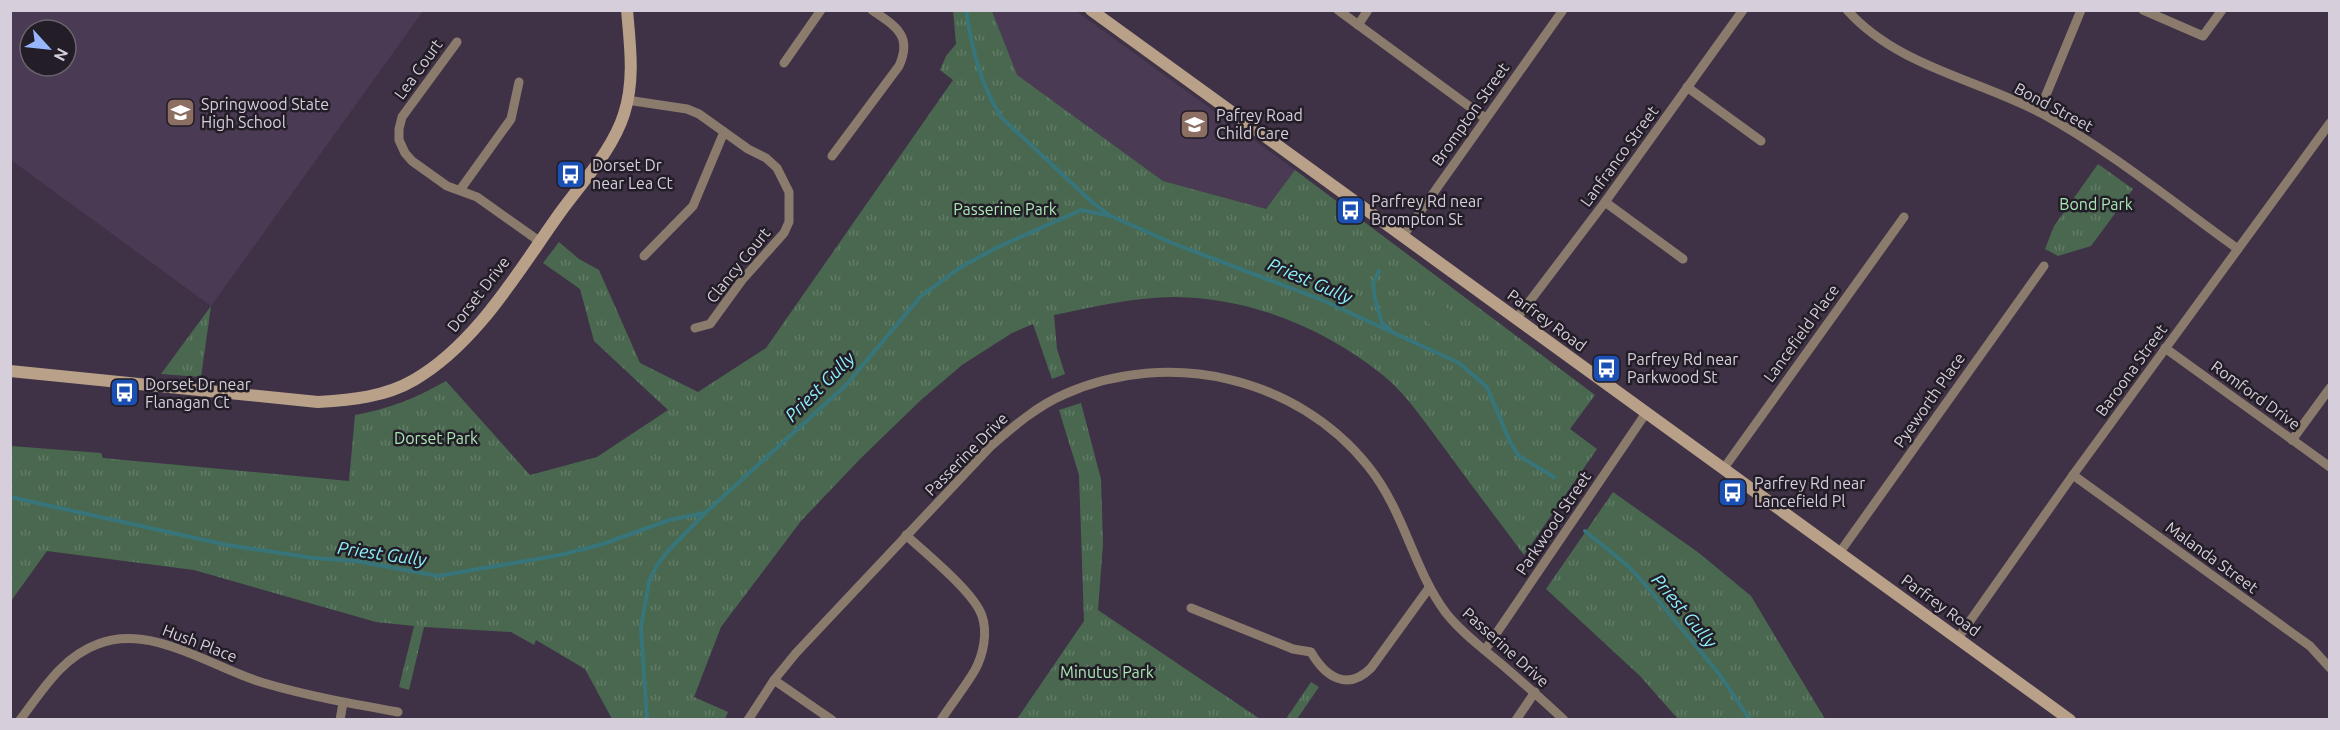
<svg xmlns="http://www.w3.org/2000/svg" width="2340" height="730" font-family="Ubuntu,sans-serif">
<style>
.built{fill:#4b3a54;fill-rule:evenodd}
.grass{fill:url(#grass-tufts)}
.pitch{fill:#49684f}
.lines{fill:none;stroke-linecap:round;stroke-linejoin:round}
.stream{stroke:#37757b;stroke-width:4}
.street{stroke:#8b7b6c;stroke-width:9}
.secondary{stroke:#b9a089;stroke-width:12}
.labels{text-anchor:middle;stroke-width:5;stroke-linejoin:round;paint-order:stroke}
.street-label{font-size:16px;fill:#d6ceda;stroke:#221d26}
.poi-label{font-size:16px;fill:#d6ceda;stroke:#221d26;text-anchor:start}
.park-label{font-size:16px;fill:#aae8b5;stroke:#221d26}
.water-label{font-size:18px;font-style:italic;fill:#8df1fb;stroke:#221d26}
</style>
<defs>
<pattern id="grass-tufts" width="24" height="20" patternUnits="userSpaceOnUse" patternTransform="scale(1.5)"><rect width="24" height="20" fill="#49684f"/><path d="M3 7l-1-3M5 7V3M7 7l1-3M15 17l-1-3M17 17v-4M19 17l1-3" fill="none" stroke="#627c68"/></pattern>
</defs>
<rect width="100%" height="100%" fill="#3f3246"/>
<!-- built -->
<g class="built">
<path d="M11,10H423V11L211,306L11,160ZM30,30H66V66H30Z"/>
<polygon points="992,10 1076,11 1295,170 1266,209 1163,181 1016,75"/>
</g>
<!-- grass -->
<g class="grass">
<path d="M953,11H992L1017,75L1163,181L1266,209L1295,170L1595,395L1570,429L1597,449L1524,555C1498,520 1471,485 1445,449C1426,424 1408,396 1384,376C1325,328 1251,298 1175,297C1134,297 1094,307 1054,315L1057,349L1065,374L1052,379L1033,324L1012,333L962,365L921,400L860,459L801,521L721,627L694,697L728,712L725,719H612L585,669L536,640L534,645L511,632L424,627L409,690L399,687L414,626L376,622L194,570L47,551L11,601V446L101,453L103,458L349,481L355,415C389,409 416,398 446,381L530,475L597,457L668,410L594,341L580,289L543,263L559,242L579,259L599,270L640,363L698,392L766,348L953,80L940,70L946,56L956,44Z"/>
<polygon points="2098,164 2133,189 2091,246 2058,256 2045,249 2054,226"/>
<polygon points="211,306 201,377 161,374"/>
<polygon points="1081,403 1101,479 1103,544 1098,610 1260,719 1017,719 1084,621 1079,475 1059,410"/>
<polygon points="1613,492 1699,553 1751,596 1825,719 1678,719 1640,676 1546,589"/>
<polygon points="1311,682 1319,687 1297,719 1286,719"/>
</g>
<!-- pitch -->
<polygon class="pitch" points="1427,294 1458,316 1445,335 1414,313"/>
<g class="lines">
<!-- stream -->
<g class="stream">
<path d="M966,10C972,48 980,85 1002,118L1093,203L1108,214"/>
<polyline points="1379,271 1373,284 1375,299 1382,323 1390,329"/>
<polyline points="10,497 227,545 313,558 356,561 438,576 560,555 603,544 669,520 704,513"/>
<polyline points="1585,531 1627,565 1643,582 1720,675 1750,720"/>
<polyline points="647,720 641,627 649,582 657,565 668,551 705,513 846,385 921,296 961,267 998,247 1081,210 1111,216 1172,243 1322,300 1459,363 1487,387 1510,442 1519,456 1554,477"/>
</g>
<!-- street -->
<g class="street">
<polyline points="1338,10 1485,118"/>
<path d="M1847,10C1898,67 1978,79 2043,114C2112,152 2174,203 2238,249"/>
<polyline points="2143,10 2203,36 2222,10"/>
<polyline points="1358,25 1368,10"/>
<polyline points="457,42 402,117 399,129 399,140 405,153 412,161 447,186 477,197 539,241"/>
<polyline points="784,63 821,10"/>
<polyline points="1687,87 1761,141"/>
<polyline points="627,100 687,109 699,114 748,149 766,158 777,168 789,192 789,222 784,233 742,280 710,324 695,328"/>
<polyline points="2039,112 2081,10"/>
<path d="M832,156L899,66C913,35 895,26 872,10"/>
<polyline points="460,190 511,119 519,82"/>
<polyline points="1605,202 1683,259"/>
<polyline points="1403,236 1563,10"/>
<polyline points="644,256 693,206 724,132"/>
<polyline points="1517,318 1605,202 1743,10"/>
<polyline points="2165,348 2330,467"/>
<polyline points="2292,440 2330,388"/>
<polyline points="1724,468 1904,217"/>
<polyline points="2073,475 2310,646 2330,668"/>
<path d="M906,535C926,554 974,592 982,616C988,633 983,655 975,670C965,687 952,703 941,720"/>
<polyline points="1840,552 2044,266"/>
<path d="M1191,608L1293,649L1311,652C1326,678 1348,691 1371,668L1429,588"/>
<polyline points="1958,638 2073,475 2330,123"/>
<polyline points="1485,650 1646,413"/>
<polyline points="774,680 832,720"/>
<path d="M20,720C42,691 62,657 98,644C152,623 213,668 264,683C308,696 353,704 398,712"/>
<polyline points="340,720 343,703"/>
<path d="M748,720L774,680L796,653L991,446C1014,426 1037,406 1065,394C1169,348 1297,377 1368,466C1405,512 1413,569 1446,613C1461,632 1481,647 1499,662C1521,681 1543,700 1564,720"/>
<polyline points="1516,720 1535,692"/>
</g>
<!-- secondary -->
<g class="secondary">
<polyline points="1091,10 2070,720"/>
<path d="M10,371L318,402C351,400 385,397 414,380C478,343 520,268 562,210C584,180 613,149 624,114C635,80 630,45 627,10"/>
</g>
</g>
<!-- icons -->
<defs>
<symbol id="school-square" viewBox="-11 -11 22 22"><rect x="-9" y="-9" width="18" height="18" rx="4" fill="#8d6e63" stroke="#221d26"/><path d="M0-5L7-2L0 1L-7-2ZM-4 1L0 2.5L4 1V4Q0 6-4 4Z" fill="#fff"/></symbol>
<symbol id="bus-square" viewBox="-11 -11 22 22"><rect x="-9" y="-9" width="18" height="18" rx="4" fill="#1a4fb4" stroke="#221d26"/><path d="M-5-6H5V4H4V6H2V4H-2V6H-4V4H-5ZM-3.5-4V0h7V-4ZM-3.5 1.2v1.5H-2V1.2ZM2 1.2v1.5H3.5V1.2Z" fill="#fff"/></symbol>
</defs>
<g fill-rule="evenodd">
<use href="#school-square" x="164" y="96" width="33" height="33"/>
<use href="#school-square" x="1178" y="108" width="33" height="33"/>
<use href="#bus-square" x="554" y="158" width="33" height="33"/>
<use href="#bus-square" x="1334" y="194" width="33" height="33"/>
<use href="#bus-square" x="1590" y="352" width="33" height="33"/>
<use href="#bus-square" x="108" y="376" width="33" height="33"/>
<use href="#bus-square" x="1716" y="476" width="33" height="33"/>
</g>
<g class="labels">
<!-- street labels -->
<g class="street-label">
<text transform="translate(418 69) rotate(-54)" y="6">Lea Court</text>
<text transform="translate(2054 107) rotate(28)" y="6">Bond Street</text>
<text transform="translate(1470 114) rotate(-55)" y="6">Brompton Street</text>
<text transform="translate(1619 156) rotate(-54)" y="6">Lanfranco Street</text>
<text transform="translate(738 265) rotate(-51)" y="6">Clancy Court</text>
<text transform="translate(478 294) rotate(-52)" y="6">Dorset Drive</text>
<text transform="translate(1547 320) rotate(36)" y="6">Parfrey Road</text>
<text transform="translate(1801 333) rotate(-54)" y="6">Lancefield Place</text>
<text transform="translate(2131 370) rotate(-54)" y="6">Baroona Street</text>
<text transform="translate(2256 395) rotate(36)" y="6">Romford Drive</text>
<text transform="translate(1929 400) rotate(-55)" y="6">Pyeworth Place</text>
<text transform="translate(966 454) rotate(-45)" y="6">Passerine Drive</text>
<text transform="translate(1553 523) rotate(-56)" y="6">Parkwood Street</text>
<text transform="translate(2212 557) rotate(36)" y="6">Malanda Street</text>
<text transform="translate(1941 605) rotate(36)" y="6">Parfrey Road</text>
<text transform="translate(200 643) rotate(21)" y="6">Hush Place</text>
<text transform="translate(1506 647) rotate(42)" y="6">Passerine Drive</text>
</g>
<!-- poi labels -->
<g class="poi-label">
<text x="201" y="110">Springwood State<tspan x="201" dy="18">High School</tspan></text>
<text x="1216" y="121">Pafrey Road<tspan x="1216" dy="18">Child Care</tspan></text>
<text x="592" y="171">Dorset Dr<tspan x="592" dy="18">near Lea Ct</tspan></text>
<text x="1371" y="207">Parfrey Rd near<tspan x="1371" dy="18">Brompton St</tspan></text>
<text x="1627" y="365">Parfrey Rd near<tspan x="1627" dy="18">Parkwood St</tspan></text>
<text x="145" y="390">Dorset Dr near<tspan x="145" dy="18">Flanagan Ct</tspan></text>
<text x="1754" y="489">Parfrey Rd near<tspan x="1754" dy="18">Lancefield Pl</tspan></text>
</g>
<!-- park labels -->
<g class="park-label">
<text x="2096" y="210">Bond Park</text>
<text x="1005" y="215">Passerine Park</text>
<text x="436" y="444">Dorset Park</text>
<text x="1107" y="678">Minutus Park</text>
</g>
<!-- water labels -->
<g class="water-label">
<text transform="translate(1310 281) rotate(23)" y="6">Priest Gully</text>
<text transform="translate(820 387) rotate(-45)" y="6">Priest Gully</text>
<text transform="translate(382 554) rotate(8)" y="6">Priest Gully</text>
<text transform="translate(1684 611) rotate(50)" y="6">Priest Gully</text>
</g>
</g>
<!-- border -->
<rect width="2340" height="730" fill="none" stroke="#d6ceda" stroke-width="24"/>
<!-- north arrow -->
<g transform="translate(48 48) rotate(117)"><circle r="28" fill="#221d26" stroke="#6a646e" stroke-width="1.5"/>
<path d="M0-4.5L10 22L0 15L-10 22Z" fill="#97b6fd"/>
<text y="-9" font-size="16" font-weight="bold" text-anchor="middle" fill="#d6ceda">N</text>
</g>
</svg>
